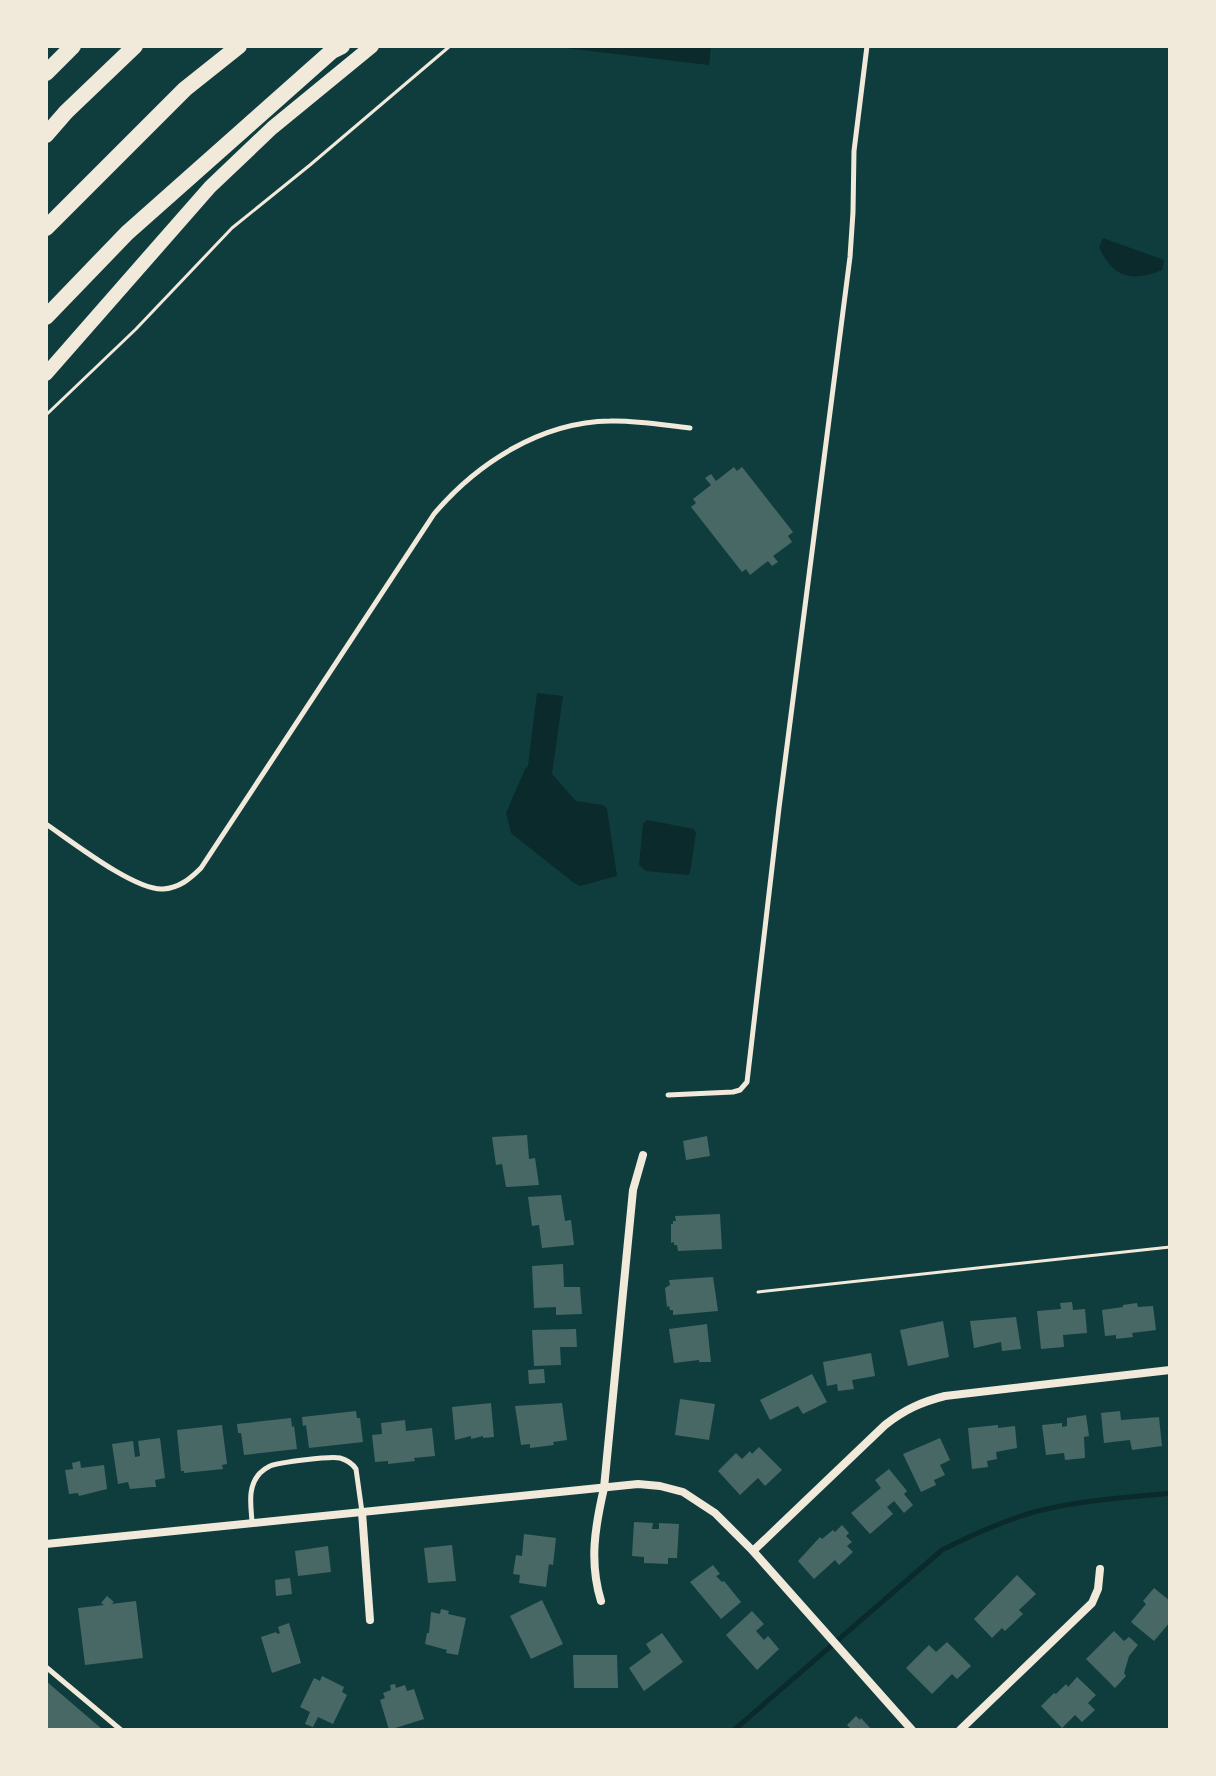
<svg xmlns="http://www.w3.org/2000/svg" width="1216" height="1776" font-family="Roboto,sans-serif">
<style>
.water{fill:#0a2a2b}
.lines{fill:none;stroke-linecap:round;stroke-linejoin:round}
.stream{stroke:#0a2a2b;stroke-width:5}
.building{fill:#486865}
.path{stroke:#f1e9da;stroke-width:3}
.service{stroke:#f1e9da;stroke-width:5}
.minor{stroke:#f1e9da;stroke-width:8}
.secondary{stroke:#f1e9da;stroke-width:14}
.motorway{stroke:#f1e9da;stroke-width:16}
</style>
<rect width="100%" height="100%" fill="#0f3d3e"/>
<!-- water -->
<g class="water">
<polygon points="565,46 711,46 709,65 565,48"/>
<path d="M1103,238L1164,260L1162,270C1132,283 1112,277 1099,247Z"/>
<polygon points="537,693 563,696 552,774 576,801 603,805 607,809 617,876 580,886 574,883 511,833 506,813 525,769 528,766"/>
<polygon points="647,820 694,829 696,833 690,873 688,875 646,871 639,865 643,824"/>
</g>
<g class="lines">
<!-- stream -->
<path class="stream" d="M734,1730L942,1550C972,1535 1002,1521 1034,1512C1078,1500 1125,1498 1170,1493"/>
</g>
<!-- building -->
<g class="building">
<polygon points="734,467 737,471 742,467 793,532 788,536 792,542 773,556 778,562 772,566 768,561 750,575 746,569 742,572 691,507 696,503 693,499 711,485 705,478 711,474 716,481"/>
<polygon points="527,1135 529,1159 535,1158 539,1185 506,1187 502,1164 496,1165 492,1137"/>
<polygon points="707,1136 710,1156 686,1160 683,1141"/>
<polygon points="561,1195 565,1221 571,1220 574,1245 542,1248 539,1225 532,1226 528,1197"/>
<polygon points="720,1214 722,1249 678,1251 677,1245 674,1245 674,1242 671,1243 671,1224 673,1224 673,1221 676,1221 675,1216"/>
<polygon points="563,1264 564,1287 580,1287 582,1314 556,1315 556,1307 534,1308 532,1266"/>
<polygon points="713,1277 718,1311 673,1315 673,1310 670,1310 669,1306 667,1307 665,1288 670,1285 669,1280"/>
<polygon points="1072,1302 1073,1310 1085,1309 1087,1333 1063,1335 1064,1347 1041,1349 1037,1311 1061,1309 1060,1303"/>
<polygon points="1137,1303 1138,1307 1153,1306 1156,1330 1132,1333 1133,1337 1116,1339 1116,1335 1105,1336 1102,1310 1123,1307 1123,1305"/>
<polygon points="1016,1317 1021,1349 1002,1351 1001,1342 974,1348 970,1321"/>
<polygon points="943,1321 949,1357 908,1366 900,1330"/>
<polygon points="707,1324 711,1362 699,1362 699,1360 674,1363 669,1329"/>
<polygon points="576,1329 577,1347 560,1347 561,1365 534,1366 532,1330"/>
<polygon points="871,1353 875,1376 852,1380 854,1389 838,1391 837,1384 827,1386 823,1362"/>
<polygon points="544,1369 545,1383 529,1384 528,1370"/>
<polygon points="812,1374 827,1402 803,1414 798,1406 770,1420 760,1400"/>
<polygon points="680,1399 715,1404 709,1440 675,1435"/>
<polygon points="491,1403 494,1437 483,1438 483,1436 471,1439 471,1436 455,1440 452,1407"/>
<polygon points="562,1403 567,1440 553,1442 554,1445 530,1448 530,1444 521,1445 515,1406"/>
<polygon points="356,1411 357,1418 360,1418 363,1442 309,1448 306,1425 303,1426 302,1417"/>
<polygon points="1120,1411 1121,1420 1159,1417 1162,1446 1132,1450 1130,1440 1104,1443 1101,1413"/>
<polygon points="1086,1415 1089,1436 1084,1437 1085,1458 1065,1460 1064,1453 1046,1455 1042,1425 1062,1423 1062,1427 1067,1426 1067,1418"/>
<polygon points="291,1418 292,1427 294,1426 297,1449 244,1455 241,1433 238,1433 237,1424"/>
<polygon points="405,1420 406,1431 432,1428 435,1456 414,1458 415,1461 388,1464 388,1461 375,1462 372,1435 382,1434 381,1423"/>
<polygon points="222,1425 227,1464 222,1465 223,1469 184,1473 184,1471 181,1471 177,1430"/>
<polygon points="998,1425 998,1428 1015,1426 1017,1448 996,1452 997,1459 987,1461 988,1467 972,1469 968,1428"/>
<polygon points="160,1438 165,1478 155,1480 156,1487 152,1487 130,1489 128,1482 118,1484 112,1444 133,1441 135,1457 140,1456 138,1441"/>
<polygon points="940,1438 950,1460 940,1465 945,1475 934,1480 936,1485 921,1492 903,1454"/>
<polygon points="759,1447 782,1470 765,1486 758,1478 740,1495 718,1471 736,1453 742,1459 750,1451 752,1454"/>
<polygon points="80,1461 81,1468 104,1465 107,1489 79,1496 78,1493 69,1494 65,1470 73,1469 72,1463"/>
<polygon points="889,1469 907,1491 904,1494 913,1505 904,1513 894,1501 887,1507 893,1514 870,1534 851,1513 881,1488 875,1480"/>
<polygon points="634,1522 653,1523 652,1529 659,1529 659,1523 679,1524 677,1558 668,1558 668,1564 644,1563 644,1557 632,1556"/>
<polygon points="842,1525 849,1533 846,1536 852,1542 847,1546 853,1552 839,1565 835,1560 814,1579 798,1561 820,1537 822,1539 833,1530 835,1532"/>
<polygon points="524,1534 556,1538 553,1565 549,1564 546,1587 519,1583 520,1575 513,1574 516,1555 522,1556"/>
<polygon points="452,1545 456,1581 428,1583 424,1548"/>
<polygon points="328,1546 331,1572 298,1576 295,1551"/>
<polygon points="713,1565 720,1574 716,1576 722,1582 724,1581 741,1602 721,1619 690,1582"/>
<polygon points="1017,1575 1036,1594 1019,1610 1023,1614 1005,1631 1002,1628 992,1638 974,1619"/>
<polygon points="290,1578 292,1594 276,1596 275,1580"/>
<polygon points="1154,1588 1170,1601 1170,1622 1154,1641 1131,1622 1146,1604 1143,1601"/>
<polygon points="107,1596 114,1602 111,1604 136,1601 143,1658 85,1665 78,1608 104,1605 101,1603"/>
<polygon points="542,1600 563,1644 531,1659 510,1616"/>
<polygon points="441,1609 449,1611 448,1614 466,1618 458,1655 446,1653 447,1650 425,1644 427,1633 429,1633 431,1612 440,1614"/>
<polygon points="752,1611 764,1624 756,1631 764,1640 768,1636 779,1649 757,1670 726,1635"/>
<polygon points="289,1623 301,1663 272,1673 261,1637 276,1632 277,1634 280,1633 278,1627"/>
<polygon points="1114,1631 1124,1641 1129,1637 1138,1645 1129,1656 1124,1673 1126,1676 1115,1688 1086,1659"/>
<polygon points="662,1633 683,1662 644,1691 629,1668 651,1652 646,1644"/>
<polygon points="947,1642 971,1666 957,1679 952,1674 932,1694 906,1668 929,1645 936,1652"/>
<polygon points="573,1655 617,1655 618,1688 574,1688"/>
<polygon points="322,1676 344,1687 342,1692 347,1695 333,1724 318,1717 313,1727 305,1724 310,1712 300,1707 314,1678 320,1681"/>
<polygon points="1077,1677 1096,1695 1088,1703 1095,1710 1082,1722 1075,1715 1062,1728 1041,1706 1054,1693 1056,1694 1066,1684 1068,1687"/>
<polygon points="46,1681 103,1730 46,1730"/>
<polygon points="395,1684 396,1688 405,1685 407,1691 414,1689 424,1719 389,1730 380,1700 385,1698 383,1693 391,1690 390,1685"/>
<polygon points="856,1716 860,1720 861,1718 872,1730 852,1730 847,1725"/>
</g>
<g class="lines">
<!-- path -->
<g class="path">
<polyline points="46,415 136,329 232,228 310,165 450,46"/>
<polyline points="758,1292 1170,1247"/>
</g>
<!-- service -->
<g class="service">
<path d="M46,824C71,841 135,891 163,889C179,888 190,879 201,868L434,514C477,463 541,422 610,421C636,420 663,425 690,428"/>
<polyline points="668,1095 733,1092 740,1090 747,1082 779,808 850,257 853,212 854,151 867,46"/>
<path d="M252,1522C251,1505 247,1487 260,1473C263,1470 266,1468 270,1466C281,1462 330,1456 340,1458C347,1460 352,1463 356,1469L362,1512"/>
<polyline points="46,1667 121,1730"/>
</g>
<!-- minor -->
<g class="minor">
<polyline points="362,1512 370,1620"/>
<polyline points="46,1544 638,1484 660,1486 683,1492 715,1513 753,1551 912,1730"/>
<path d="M753,1551L885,1425C904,1410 921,1402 945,1396L1170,1370"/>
<path d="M601,1601C589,1562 595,1527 604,1488L633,1190L643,1155"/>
<polyline points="960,1730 1092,1603 1098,1589 1100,1569"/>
</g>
<!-- secondary -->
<polyline class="secondary" points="46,374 210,187 272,128 372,46"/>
<!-- motorway -->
<g class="motorway">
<polyline points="46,73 73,46"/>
<polyline points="46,135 66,112 135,46"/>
<polyline points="46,228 185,89 239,46"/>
<polyline points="46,317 127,233 332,51 342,46"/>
</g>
</g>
<!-- border -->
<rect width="1216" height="1776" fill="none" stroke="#f1e9da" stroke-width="96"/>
</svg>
